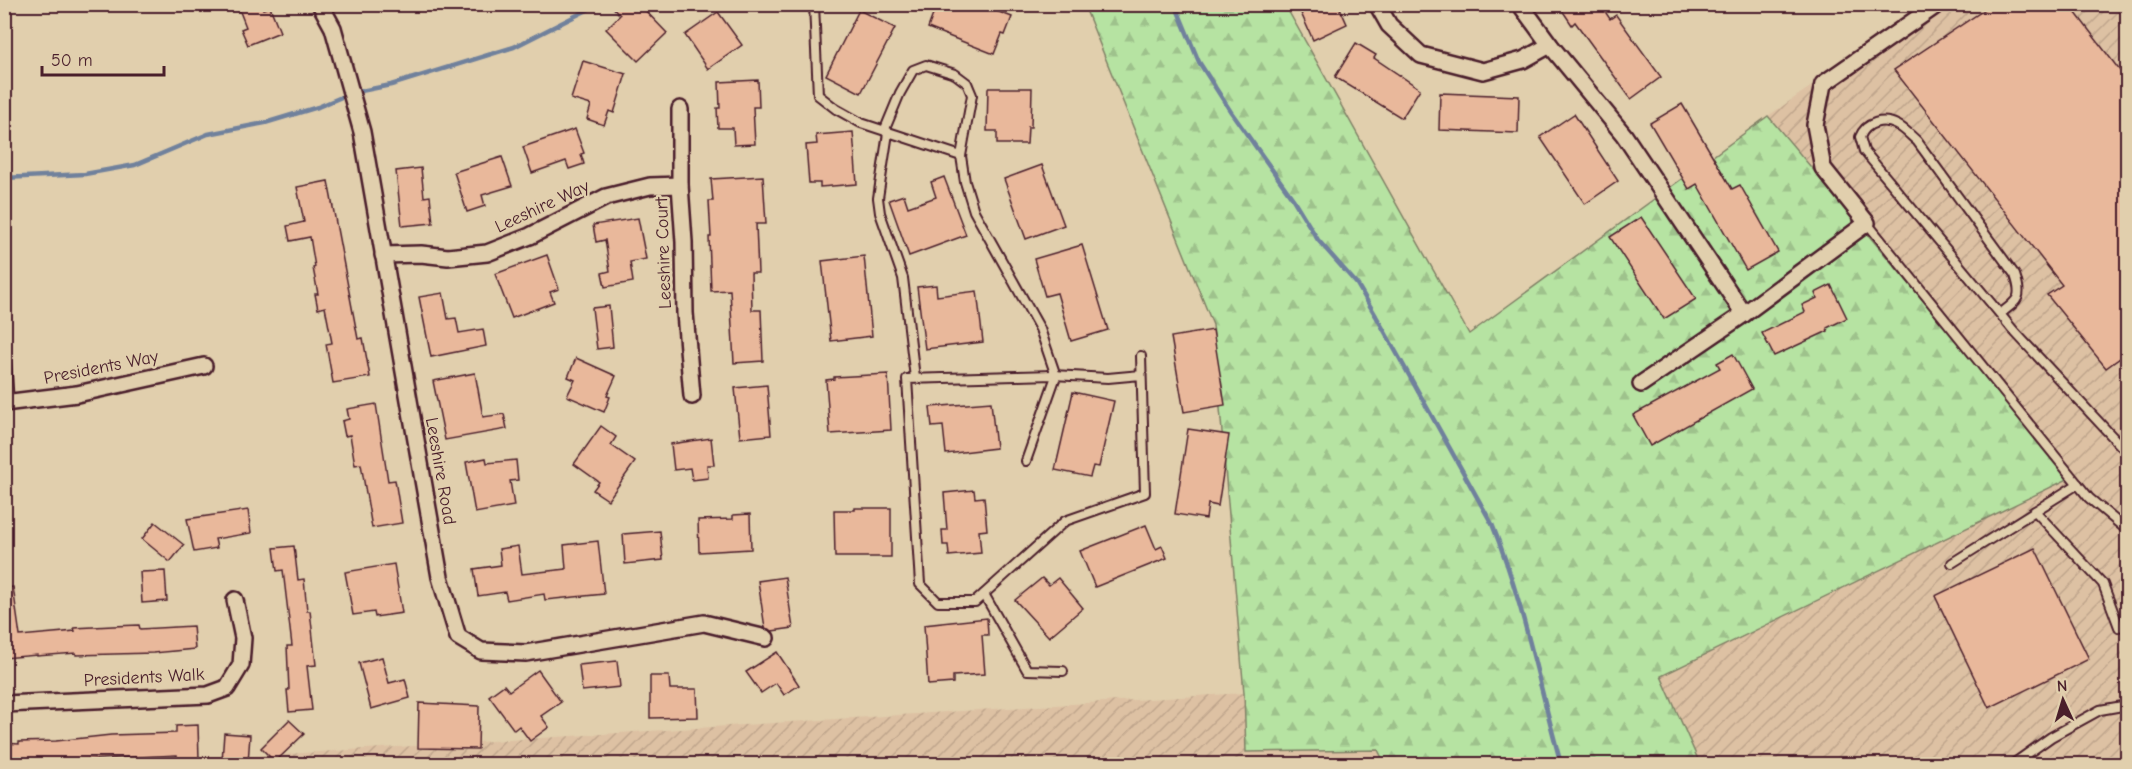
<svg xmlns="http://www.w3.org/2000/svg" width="2132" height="769" font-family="'Comic Neue',sans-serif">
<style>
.built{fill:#ddc1a3}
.industrial{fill:url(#industrial-furrows)}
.forest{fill:url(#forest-firs);stroke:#808166;stroke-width:1.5}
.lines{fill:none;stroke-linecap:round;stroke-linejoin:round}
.stream{stroke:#70819c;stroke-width:4.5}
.building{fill:#e9b89b;stroke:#4a1f2b;stroke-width:1.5}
.service-casing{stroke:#4a1f2b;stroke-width:12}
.minor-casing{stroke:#4a1f2b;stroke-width:20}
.service{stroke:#e1cfad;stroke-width:8}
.minor{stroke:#e1cfad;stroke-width:15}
.labels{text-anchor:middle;stroke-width:5;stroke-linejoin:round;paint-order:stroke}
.street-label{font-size:18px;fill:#4a1f2b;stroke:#e1cfad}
</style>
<defs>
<pattern id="industrial-furrows" width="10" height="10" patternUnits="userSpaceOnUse" patternTransform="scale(1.5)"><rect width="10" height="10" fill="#ddc1a3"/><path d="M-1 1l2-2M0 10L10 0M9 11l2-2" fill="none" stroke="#bfa58c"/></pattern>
<pattern id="forest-firs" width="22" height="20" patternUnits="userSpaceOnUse" patternTransform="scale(1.5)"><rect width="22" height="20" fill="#b6e3a2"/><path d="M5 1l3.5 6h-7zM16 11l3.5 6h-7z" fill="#9ec28c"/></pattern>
</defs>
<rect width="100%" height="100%" fill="#e1cfad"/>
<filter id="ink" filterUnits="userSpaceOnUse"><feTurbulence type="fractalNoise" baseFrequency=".0167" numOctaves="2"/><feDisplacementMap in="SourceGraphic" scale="12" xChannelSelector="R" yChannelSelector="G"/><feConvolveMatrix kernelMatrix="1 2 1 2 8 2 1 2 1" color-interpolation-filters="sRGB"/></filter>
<g filter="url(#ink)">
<!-- built -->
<polygon class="built" points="1379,750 1385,764 1247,764 1246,752"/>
<!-- industrial -->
<g class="industrial">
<polygon points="1929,5 2127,5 2127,764 1700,764 1661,676 2072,477 1768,116"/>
<polygon points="1244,693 1247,764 131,764"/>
</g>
<!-- forest -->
<polygon class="forest" points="1084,5 1285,5 1469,334 1768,116 2072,477 1661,676 1700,764 1385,764 1378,750 1246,752 1244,693 1213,325"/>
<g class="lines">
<!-- stream -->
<g class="stream">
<path d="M1175,4L1199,62L1231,112L1293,199L1318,240L1357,284L1376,316L1492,524C1523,600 1539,685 1561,764"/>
<polyline points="4,178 85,174 135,165 208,134 265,123 318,107 351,93 391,85 514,47 599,4"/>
</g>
</g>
<!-- building -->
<g class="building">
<polygon points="237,4 261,4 263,9 270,7 280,32 248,45 241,29 246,27"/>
<polygon points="610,4 639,4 667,33 638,61 606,29 620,15"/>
<polygon points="937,4 978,4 1012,17 1005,35 1002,34 994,54 928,28"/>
<polygon points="1297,4 1338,4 1347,24 1313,40"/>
<polygon points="1558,4 1600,4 1610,19 1616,15 1661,77 1631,99 1575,22 1572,25"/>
<polygon points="1993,4 2069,4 2127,80 2127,353 2106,368 2047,295 2062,285 1894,70"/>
<polygon points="859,10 895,28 861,93 826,75"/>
<polygon points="718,12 742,45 708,69 685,35"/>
<polygon points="1356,43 1376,55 1374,58 1420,89 1402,118 1335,77"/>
<polygon points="583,61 626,74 614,113 609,111 604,125 587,119 591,105 571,99"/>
<polygon points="758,80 759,107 753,107 755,144 734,145 733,128 718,128 717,108 720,108 719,82"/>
<polygon points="988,88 1032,88 1031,127 1028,127 1027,144 997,144 997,131 987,131"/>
<polygon points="1440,93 1519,96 1518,133 1439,130"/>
<polygon points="1682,104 1732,189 1740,185 1778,252 1746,270 1697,184 1689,189 1650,123"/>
<polygon points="1574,114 1618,181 1585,204 1540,137"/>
<polygon points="575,129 584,153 581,154 584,164 569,169 566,161 532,173 523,147"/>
<polygon points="853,132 857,184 820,187 820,183 809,183 806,145 817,144 816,135"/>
<polygon points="502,157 512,186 482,195 485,206 467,212 454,172"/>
<polygon points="1042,165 1064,225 1026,239 1004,179"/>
<polygon points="421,168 424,197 430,196 433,223 402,226 396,171"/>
<polygon points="763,176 766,224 756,224 758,273 751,273 752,310 761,310 763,361 734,363 730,290 711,291 709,237 711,237 709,201 713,201 711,179"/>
<polygon points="944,177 966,235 909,256 889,200 904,195 908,207 936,197 931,182"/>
<polygon points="328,181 358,339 363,338 370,377 333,383 326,344 332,343 325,307 318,309 315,294 318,294 313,268 315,267 310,237 290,241 287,226 304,222 297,187"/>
<polygon points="1641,217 1696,299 1664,319 1610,237"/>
<polygon points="638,218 646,259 630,262 633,282 605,287 602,273 610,271 605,240 596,242 593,225"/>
<polygon points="1082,245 1108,330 1071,341 1057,293 1045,296 1034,259"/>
<polygon points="547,255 559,289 550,292 554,302 512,318 495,274"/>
<polygon points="864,256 872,336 831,341 822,261"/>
<polygon points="936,285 937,296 977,291 983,342 925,349 917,287"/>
<polygon points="1831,285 1847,318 1827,328 1828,331 1774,356 1762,333 1805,312 1802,305 1817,298 1815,293"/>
<polygon points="443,293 448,319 456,318 459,333 483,329 486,346 431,357 419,297"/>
<polygon points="609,306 613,347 597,349 592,308"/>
<polygon points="1213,330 1225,405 1184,412 1171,337"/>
<polygon points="1733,354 1752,389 1650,446 1633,415 1720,368 1717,363"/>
<polygon points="576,358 616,376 607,396 610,397 604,412 567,396 575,380 568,377"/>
<polygon points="475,373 483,417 504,414 507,429 445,440 433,381"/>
<polygon points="888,374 891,430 830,434 826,380 834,379 834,377"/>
<polygon points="767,385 771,435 740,438 735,388"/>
<polygon points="1073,392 1114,401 1099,467 1093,466 1090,477 1055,470"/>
<polygon points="991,402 996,448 946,454 943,426 932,427 930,407"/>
<polygon points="376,404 388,481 395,480 402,523 372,528 361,464 355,465 350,435 345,436 342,421 349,419 347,409"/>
<polygon points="601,426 616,437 611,445 635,462 608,500 593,490 599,482 574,464"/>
<polygon points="1188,429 1229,435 1218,506 1208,504 1206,519 1175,514"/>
<polygon points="711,438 714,465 707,465 708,478 692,480 690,468 674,470 671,444"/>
<polygon points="486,458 487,463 516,460 518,480 510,481 514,506 475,513 466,462"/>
<polygon points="974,490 975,498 984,497 987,530 979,531 981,553 949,556 948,545 943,545 942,530 947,530 944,493"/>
<polygon points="855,508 891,508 891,557 835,557 834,510 855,510"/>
<polygon points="248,510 251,533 215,539 217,548 194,552 187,519"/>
<polygon points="750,514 751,549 699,552 698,520 733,519 733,515"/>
<polygon points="155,522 184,545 170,562 142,539"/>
<polygon points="1146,525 1156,549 1162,546 1167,558 1095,587 1080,551"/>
<polygon points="660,531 663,560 625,564 623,534"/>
<polygon points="598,541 604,594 545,600 544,594 507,600 505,592 478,596 474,569 501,565 499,549 518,546 522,574 566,569 564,545"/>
<polygon points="294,546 298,580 304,579 307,611 310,611 316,665 307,666 312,710 289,712 287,690 289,690 287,646 292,646 283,570 277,571 274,548"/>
<polygon points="2035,548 2089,659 1989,708 1935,596"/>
<polygon points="394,564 402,613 375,617 374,612 353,615 345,572"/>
<polygon points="165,571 167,601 142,603 140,572"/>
<polygon points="785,577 793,628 772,631 765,628 758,581"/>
<polygon points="1042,578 1049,585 1058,578 1083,608 1049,637 1015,600"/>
<polygon points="13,587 20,636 75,631 74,628 113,626 139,625 140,629 193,626 195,649 153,653 76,655 76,653 37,656 37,655 4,658 4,588"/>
<polygon points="987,618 988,635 982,635 985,674 953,676 953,683 928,685 924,625"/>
<polygon points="777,652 799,685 784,695 776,683 761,693 746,672"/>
<polygon points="382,657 389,683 405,679 410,698 371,709 359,663"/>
<polygon points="617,661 620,687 582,691 579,665"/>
<polygon points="538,670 561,702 541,716 549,727 530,741 519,726 514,730 489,696 504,685 509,691"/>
<polygon points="650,676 669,676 670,689 697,689 698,717 650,718"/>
<polygon points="419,703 479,706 478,749 418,748"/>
<polygon points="289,720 304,734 275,762 261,748"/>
<polygon points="198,725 199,759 177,760 177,755 4,764 4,743 19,744 19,742 56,741 111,735 176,733 176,726"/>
<polygon points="224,733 250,735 248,763 222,761"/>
</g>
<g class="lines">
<defs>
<g id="service">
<polyline points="814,4 818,95 836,109 861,123 961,156"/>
<polyline points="886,132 885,129 900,93 913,70 926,65 955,74 967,83 972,95 961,156 965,182 974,211 1040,329 1056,376 1026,461"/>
<polyline points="888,133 878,198 880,213 903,278 915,378"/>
<polyline points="1867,223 2089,498 2128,531"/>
<path d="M2000,314C2018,300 2023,298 2015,275L1917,141C1911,136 1904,128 1897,125C1883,118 1866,122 1860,137L1864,151L2000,314L2013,330L2123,448L2128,449"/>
<polyline points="1141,356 1145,493 1065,521 975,602 938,602 920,584 907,379 1053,375 1108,378 1141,375"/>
<polyline points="6,361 9,402"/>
<polyline points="2035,511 2103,584 2119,627"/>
<polyline points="1952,563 2078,484"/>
<polyline points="984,594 1027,670 1063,671"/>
<polyline points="2013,764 2051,737 2100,710 2128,705"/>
</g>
<g id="minor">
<polyline points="320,4 333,28 362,132 440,577 458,637 481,651 526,653 704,623 766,638"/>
<polyline points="1377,4 1389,25 1421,55 1483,71 1523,60 1550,45"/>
<polyline points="1520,4 1550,45 1624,135 1744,314"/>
<polyline points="680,109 680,185 684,242 685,313 692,396"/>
<polyline points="383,255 421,254 448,257 487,253 530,236 606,197 650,186 680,185"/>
<polyline points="1641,384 1744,314 1867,223 1823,168 1815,125 1823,84 1938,4"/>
<polyline points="4,403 77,394 204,366"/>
<polyline points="4,704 208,695 227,688 241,665 243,638 235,600"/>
</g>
</defs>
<!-- service casing -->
<use href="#service" class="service-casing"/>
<!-- minor casing -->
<use href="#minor" class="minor-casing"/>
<!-- service -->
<use href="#service" class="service"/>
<!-- minor -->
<use href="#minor" class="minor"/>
</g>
</g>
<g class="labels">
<!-- street labels -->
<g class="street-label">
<text transform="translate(542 206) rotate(-25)" y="6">Leeshire Way</text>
<text transform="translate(663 253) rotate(-92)" y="6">Leeshire Court</text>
<text transform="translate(101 367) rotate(-11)" y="6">Presidents Way</text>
<text transform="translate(441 471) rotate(80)" y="6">Leeshire Road</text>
<text transform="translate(144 677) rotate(-3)" y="6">Presidents Walk</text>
</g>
</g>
<!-- margin -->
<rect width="2132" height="769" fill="none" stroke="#e1cfad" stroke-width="24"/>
<rect x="12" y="12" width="2108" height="745" fill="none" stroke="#4a1f2b" stroke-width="2" filter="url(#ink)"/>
<!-- north arrow -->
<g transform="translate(2063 700) rotate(356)" stroke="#e1cfad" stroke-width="4.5" paint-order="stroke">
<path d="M0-4.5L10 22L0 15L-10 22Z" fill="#4a1f2b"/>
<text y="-9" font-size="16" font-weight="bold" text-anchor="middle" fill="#4a1f2b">N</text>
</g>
<!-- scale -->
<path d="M42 66v9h122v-9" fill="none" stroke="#4a1f2b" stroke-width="3"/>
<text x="51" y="66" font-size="18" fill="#4a1f2b" stroke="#e1cfad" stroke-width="4.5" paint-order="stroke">50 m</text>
</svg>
